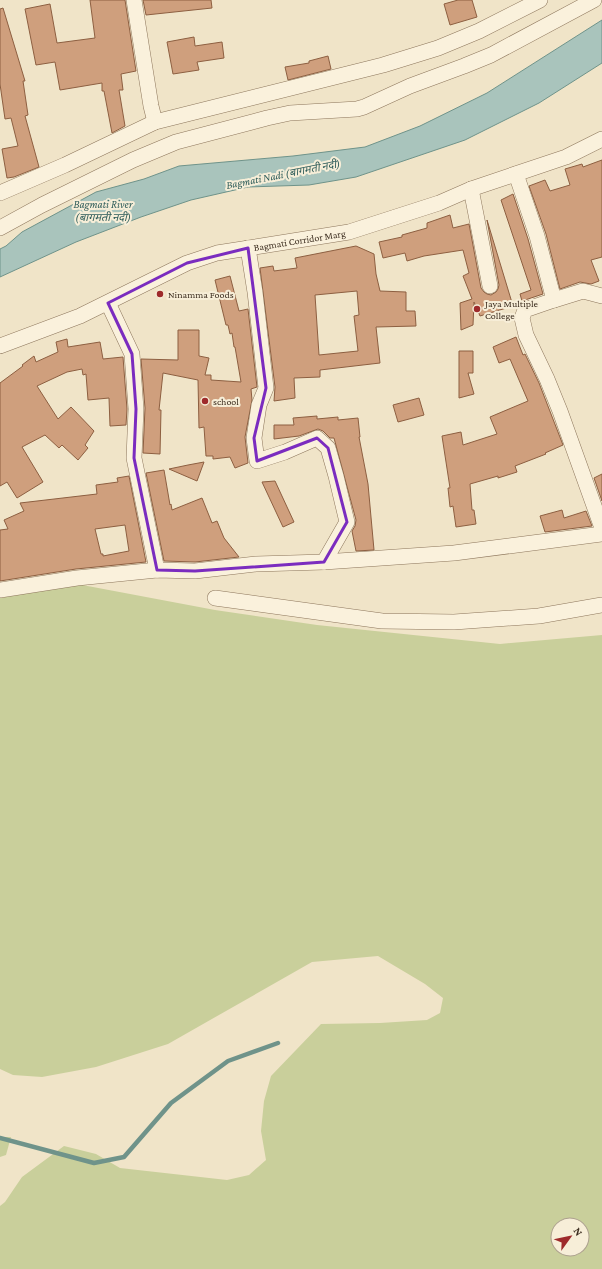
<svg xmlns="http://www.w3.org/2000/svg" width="602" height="1269" font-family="'Crimson Pro','Noto Sans Devanagari',serif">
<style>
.green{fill:#c9cf9b;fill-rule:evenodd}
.water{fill:#a9c4bc;stroke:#6f938a}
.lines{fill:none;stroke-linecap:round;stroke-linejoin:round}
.stream{stroke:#6f938a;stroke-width:4.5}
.building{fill:#cf9f7d;stroke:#8d5f41;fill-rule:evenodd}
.minor-casing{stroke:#8d765c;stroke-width:16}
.minor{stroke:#faf1dc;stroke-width:15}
.marked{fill:none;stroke:#7b2cbf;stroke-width:3;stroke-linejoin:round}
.poi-dot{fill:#9e2a2b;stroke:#f7eed8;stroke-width:1.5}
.labels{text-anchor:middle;stroke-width:4;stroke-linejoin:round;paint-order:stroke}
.street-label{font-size:10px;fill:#3d2e20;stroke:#f7eed8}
.poi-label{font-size:10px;fill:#3d2e20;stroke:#f7eed8;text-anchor:start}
.water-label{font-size:11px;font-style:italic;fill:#2f5d5a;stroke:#f7eed8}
</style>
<rect width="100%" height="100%" fill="#f0e4c8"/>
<!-- green -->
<g class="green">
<path d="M77,584L215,610L317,625L500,644L602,635V1269H0V1206L5,1202L22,1177L64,1146L96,1154L120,1168L227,1180L249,1175L266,1160L261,1131L264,1101L271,1076L321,1024L380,1023L427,1020L440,1013L443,998L425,984L378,956L312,962L168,1044L96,1067L42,1077L13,1075L0,1069V598ZM558,1225H582V1249H558Z"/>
<polygon points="0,1137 11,1137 6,1155 0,1157"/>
</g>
<!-- water -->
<polygon class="water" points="602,20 602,63 539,103 465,140 356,177 309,185 248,187 191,200 141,217 76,242 0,277 0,249 6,246 22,232 96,192 144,179 179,166 293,156 365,147 420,126 487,93"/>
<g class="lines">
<!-- stream -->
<polyline class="stream" points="0,1138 94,1163 124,1157 171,1103 228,1061 278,1043"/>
</g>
<!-- building -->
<g class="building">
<polygon points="90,0 125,0 136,71 121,74 123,90 119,90 125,126 112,133 104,91 102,91 102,83 60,90 55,62 36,65 25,9 50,4 57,43 95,38"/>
<polygon points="143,0 211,0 212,8 146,15"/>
<polygon points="458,0 472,0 477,17 450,25 444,4"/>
<polygon points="3,8 25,81 23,81 28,115 25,116 39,167 14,177 7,178 2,149 18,146 11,118 5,119 0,84 0,9"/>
<polygon points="194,37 195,46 222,42 224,58 197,62 199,70 173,74 167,42"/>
<polygon points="328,56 331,69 288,80 285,67 309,63 309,61"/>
<polygon points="602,160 602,257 591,260 599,281 591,284 580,282 560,289 546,234 529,186 545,180 550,191 570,185 565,169 582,164 583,167"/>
<polygon points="513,194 528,239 543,294 522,301 520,294 531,290 501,200"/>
<polygon points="450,215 453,228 469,224 481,288 484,292 487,294 491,295 496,292 498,289 499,285 487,220 513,306 480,316 474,302 473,325 461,330 460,303 472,299 463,276 469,273 463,250 424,256 407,261 405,253 383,258 379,242 402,237 402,235 427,228 427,223"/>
<path d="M356,246L374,254L376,274L380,291L406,292V311H415L416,326L376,327L380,363L320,370V377L294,378L295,398L274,401L275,387L260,268L273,266L274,271L297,268L295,258ZM357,291L359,315L354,316L358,351L319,355L315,295Z"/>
<polygon points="230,276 239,311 248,309 257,387 251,389 252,400 245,437 248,463 235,468 230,457 213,459 213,456 206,456 204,427 199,428 198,380 163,373 159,410 161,410 160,454 143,453 145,408 141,359 178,360 178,330 199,330 199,356 209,358 205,375 211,375 211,380 241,382 235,347 234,347 232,333 230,334 228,325 226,325 215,280"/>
<polygon points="516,337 523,355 525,354 539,383 563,445 545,453 546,454 515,466 517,472 498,478 498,476 470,484 472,510 474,510 476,524 456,527 453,506 450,507 448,488 450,488 442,436 461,432 463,445 497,434 490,417 528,401 510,359 499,363 493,347"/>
<polygon points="67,339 68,347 100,342 103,359 123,357 127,409 126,425 110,426 109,398 88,400 86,374 83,375 82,369 67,372 37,386 58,419 71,407 94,431 85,445 88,448 78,460 62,445 59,448 45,435 22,447 43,482 17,498 7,482 0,486 0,383 23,366 22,365 34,356 36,362 58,352 56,342"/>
<polygon points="459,351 473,351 473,373 468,373 474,394 459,398"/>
<polygon points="419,398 424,415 398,422 393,405"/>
<polygon points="317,416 317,419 338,417 338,420 358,418 360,437 359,437 368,484 374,550 356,551 352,531 355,526 356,520 334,438 330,438 323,431 318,429 299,436 274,439 274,425 294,425 293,418"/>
<polygon points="204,462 197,481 169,469 188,465"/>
<polygon points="164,470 170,505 171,504 172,510 202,498 212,523 217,521 224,538 239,557 195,562 164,561 146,473"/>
<polygon points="602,474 602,501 594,478"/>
<path d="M129,476L146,562L76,569L0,581V530L8,529L4,520L24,511L20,503L97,494L96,485L118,482L117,478ZM125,525L129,551L103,556V554H101L95,529Z"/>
<polygon points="275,481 294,522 283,527 262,482"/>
<polygon points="562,510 564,518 586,511 592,526 545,532 540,516"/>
</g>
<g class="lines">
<defs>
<g id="minor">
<polyline points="134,0 151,106 155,122"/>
<polyline points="516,174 537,236 554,300 525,310 522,318 526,335 547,379 560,411 602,528"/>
<polyline points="471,189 490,286"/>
<polyline points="0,193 65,165 155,122 383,65 438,48 479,31 540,0"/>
<polyline points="0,228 42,205 133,160 176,142 267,118 290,113 357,109 364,107 410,86 464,66 491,55 594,0"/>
<polyline points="248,248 255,292 266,388 259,405 254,438 257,461 285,452 317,438 328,448 336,476 347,522 324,562"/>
<polyline points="554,300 583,291 602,296"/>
<polyline points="108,303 132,354 136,409 134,458 157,570"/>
<path id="s1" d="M0,346L80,316L187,263L217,253L349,232L439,203L471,189L566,157L602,139"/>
<polyline points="0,590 77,578 157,570 195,571 256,564 324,562 454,553 602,534"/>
<polyline points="215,598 382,621 454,622 539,616 602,605"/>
</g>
</defs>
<!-- minor casing -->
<use href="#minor" class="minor-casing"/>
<!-- minor -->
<use href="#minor" class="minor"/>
</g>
<!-- marked area -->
<path class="marked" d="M248,248L266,388L254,438L257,461L317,438L328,448L347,522L324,562L195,571L157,570L134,458L136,409L132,354L108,303L187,263Z"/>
<!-- markers -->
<g class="poi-dot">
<circle cx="160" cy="294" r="4"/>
<circle cx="477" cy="309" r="4"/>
<circle cx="205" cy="401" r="4"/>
</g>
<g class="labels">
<!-- street labels -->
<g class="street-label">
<text dy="4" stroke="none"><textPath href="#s1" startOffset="320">Bagmati Corridor Marg</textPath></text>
</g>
<!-- poi labels -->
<g class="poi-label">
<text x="168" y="298">Ninamma Foods</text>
<text x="485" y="307">Jaya Multiple<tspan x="485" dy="12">College</tspan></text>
<text x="213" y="405">school</text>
</g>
<!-- water labels -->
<g class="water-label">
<text transform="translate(283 174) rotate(-11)" y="4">Bagmati Nadi (बागमती नदी)</text>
<text x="103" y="208">Bagmati River<tspan x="103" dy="13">(बागमती नदी)</tspan></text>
</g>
</g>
<!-- north arrow -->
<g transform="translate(570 1237) rotate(57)"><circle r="19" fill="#f7eed8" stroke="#ada18e"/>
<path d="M0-3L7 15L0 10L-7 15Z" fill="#9e2a2b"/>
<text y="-6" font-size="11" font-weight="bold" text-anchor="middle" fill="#3d2e20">N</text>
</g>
</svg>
